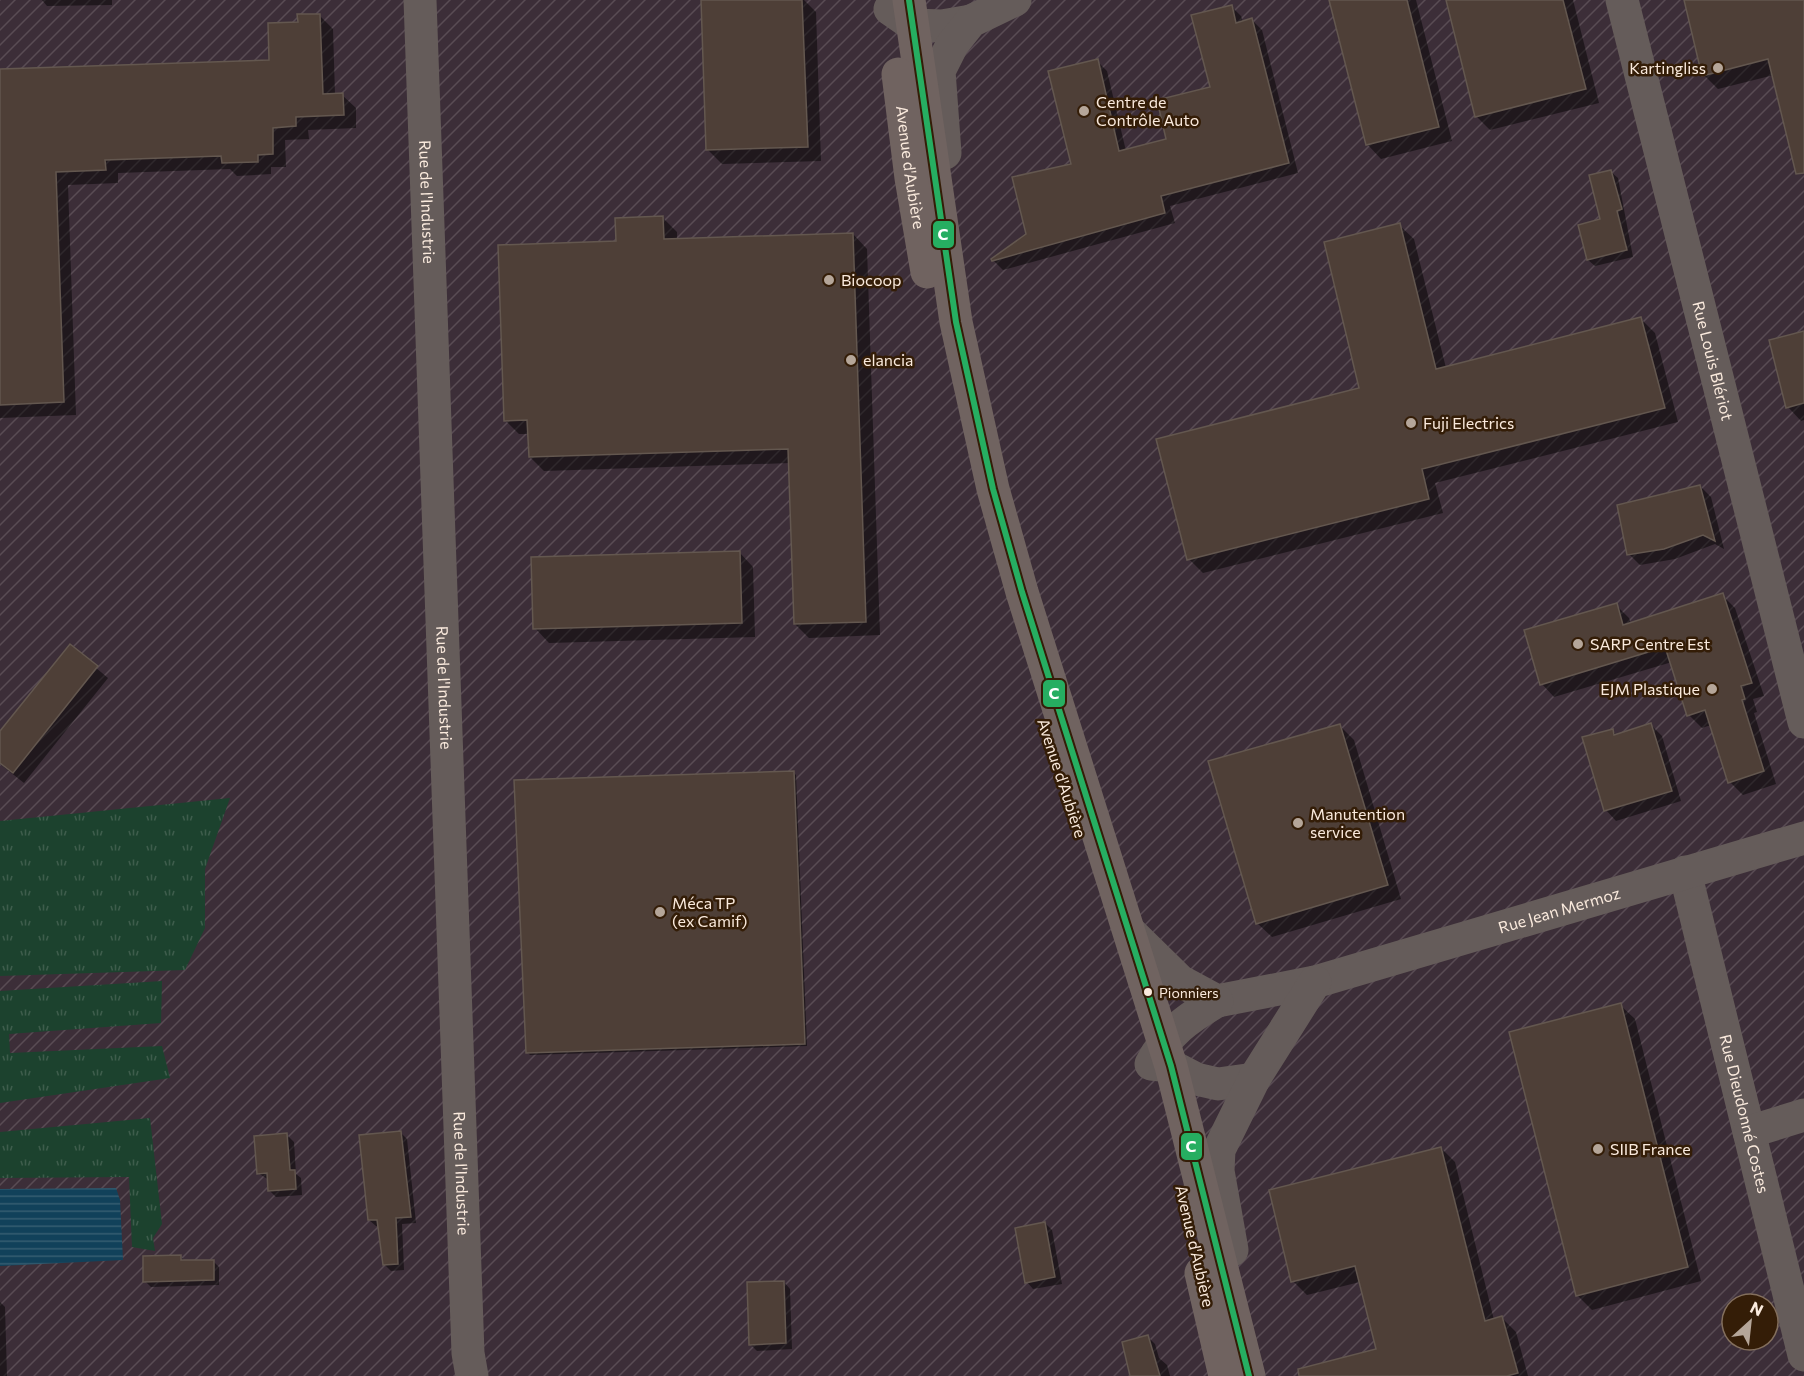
<svg xmlns="http://www.w3.org/2000/svg" width="1804" height="1376" font-family="Commissioner,sans-serif">
<style>
.industrial{fill:url(#industrial-furrows);fill-rule:evenodd}
.grass{fill:url(#grass-tufts)}
.water{fill:url(#water-rules)}
.shadow{fill:#0007}
.building{fill:#4e3f37;stroke:#63574f;stroke-width:1.5}
.lines{fill:none;stroke-linecap:round;stroke-linejoin:round}
.minor{stroke:#655c5a;stroke-width:33}
.major{stroke:#706360;stroke-width:33}
.bus-1-casing{stroke:#341d07;stroke-width:10}
.bus-1{stroke:#26ae61;stroke-width:6}
.poi-dot{fill:#b5a699;stroke:#341d07;stroke-width:2}
.bus-dot{fill:#faeadd;stroke:#341d07;stroke-width:2}
.labels{text-anchor:middle;stroke-width:5;stroke-linejoin:round;paint-order:stroke}
.bus-label{font-size:14px;fill:#faeadd;stroke:#341d07;text-anchor:start}
.poi-label{font-size:16px;fill:#faeadd;stroke:#341d07;text-anchor:start}
.street-label{font-size:16px;fill:#faeadd;stroke:#341d07}
.line-badge{stroke:#341d07;stroke-width:2}
.badge-label{font-size:16px;text-anchor:middle;font-weight:bold;fill:#fff}
</style>
<defs>
<pattern id="industrial-furrows" width="10" height="10" patternUnits="userSpaceOnUse" patternTransform="scale(1.5)"><rect width="10" height="10" fill="#3c2e38"/><path d="M-1 1l2-2M0 10L10 0M9 11l2-2" fill="none" stroke="#594c54"/></pattern>
<pattern id="grass-tufts" width="24" height="20" patternUnits="userSpaceOnUse" patternTransform="scale(1.5)"><rect width="24" height="20" fill="#1c422e"/><path d="M3 7l-1-3M5 7V3M7 7l1-3M15 17l-1-3M17 17v-4M19 17l1-3" fill="none" stroke="#3e5d4c"/></pattern>
<pattern id="water-rules" width="6" height="5" patternUnits="userSpaceOnUse" patternTransform="scale(1.5)"><rect width="6" height="5" fill="#11415a"/><path d="M0 2.5h6" fill="none" stroke="#355d71"/></pattern>
</defs>
<rect width="100%" height="100%" fill="#34271c"/>
<!-- industrial -->
<path class="industrial" d="M0,0H1804V1376H0ZM1732,1304H1768V1340H1732Z"/>
<!-- grass -->
<g class="grass">
<polygon points="230,798 205,869 205,928 185,970 0,976 0,821"/>
<polygon points="162,981 161,1023 9,1034 10,1053 162,1046 170,1078 0,1103 0,991"/>
<polygon points="150,1118 162,1224 153,1238 155,1251 132,1247 129,1177 0,1178 0,1132"/>
</g>
<!-- water -->
<polygon class="water" points="116,1188 120,1200 123,1260 0,1266 0,1189"/>
<!-- shadow -->
<g class="shadow">
<polygon points="42,0 112,0 112,5 47,6"/>
<polygon points="734,0 804,0 816,12 821,161 722,164 707,149"/>
<polygon points="1330,0 1416,0 1452,141 1381,159 1367,144"/>
<polygon points="1447,0 1573,0 1599,103 1490,130 1476,116"/>
<polygon points="1686,0 1804,0 1804,160 1774,75 1718,89 1704,75"/>
<polygon points="1231,6 1241,16 1243,22 1252,20 1262,30 1298,173 1170,206 1175,223 1003,270 993,260 1027,235 1072,165 1097,61 1107,71 1126,151 1168,140 1211,89"/>
<polygon points="319,15 333,29 335,95 342,95 356,108 356,128 308,130 309,139 285,140 286,167 271,167 271,174 237,176 230,169 118,173 118,183 68,185 76,415 0,418 0,71 271,62 299,23"/>
<polygon points="1611,172 1618,178 1633,257 1595,266 1588,260 1602,220"/>
<polygon points="663,218 677,232 677,241 853,234 867,249 880,635 809,638 795,624 790,463 544,471 530,457 529,434 519,434 505,420 618,242"/>
<polygon points="1399,225 1414,239 1446,368 1641,319 1655,333 1678,422 1435,483 1443,513 1203,573 1189,559 1360,389"/>
<polygon points="1804,333 1804,420 1801,421 1788,407"/>
<polygon points="1700,486 1711,497 1724,549 1715,544 1675,559 1640,565 1629,554"/>
<polygon points="739,552 753,567 755,637 549,643 535,628"/>
<polygon points="1722,595 1735,608 1764,696 1753,699 1757,712 1754,713 1776,784 1743,795 1730,782 1711,725 1702,728 1689,715 1672,662 1554,697 1542,684 1616,605 1629,618 1631,624"/>
<polygon points="70,646 108,678 24,783 0,764 0,733"/>
<polygon points="1651,725 1662,736 1681,801 1616,821 1606,810 1612,731 1617,735"/>
<polygon points="1340,726 1354,740 1401,899 1272,937 1257,923"/>
<polygon points="793,772 796,775 807,1046 530,1055 527,1052"/>
<polygon points="1620,1005 1635,1019 1701,1281 1592,1310 1578,1296 1511,1033"/>
<polygon points="401,1133 407,1139 416,1223 402,1224 404,1270 391,1271 384,1264 380,1226 376,1226 369,1220"/>
<polygon points="287,1135 294,1142 296,1174 301,1178 302,1195 276,1197 269,1190 269,1180 258,1173"/>
<polygon points="1441,1148 1455,1162 1494,1320 1502,1318 1516,1332 1528,1376 1326,1376 1378,1350 1360,1282 1307,1295 1293,1281"/>
<polygon points="1045,1223 1052,1230 1062,1284 1033,1289 1027,1282"/>
<polygon points="180,1256 186,1262 213,1261 219,1267 219,1285 151,1287 145,1281"/>
<polygon points="784,1282 790,1289 792,1349 757,1351 750,1344"/>
<polygon points="0,1302 5,1307 7,1376 0,1376"/>
<polygon points="1148,1337 1155,1344 1159,1358 1167,1365 1170,1376 1132,1376"/>
</g>
<!-- building -->
<g class="building">
<polygon points="701,0 802,0 808,147 706,150"/>
<polygon points="1329,0 1407,0 1439,127 1366,145"/>
<polygon points="1446,0 1563,0 1586,89 1475,117"/>
<polygon points="1684,0 1804,0 1804,173 1796,174 1768,59 1702,76"/>
<polygon points="1232,5 1236,23 1252,18 1289,163 1161,196 1165,213 992,261 991,259 1026,234 1012,177 1071,164 1048,71 1098,59 1119,151 1166,139 1157,100 1210,87 1191,15"/>
<polygon points="297,14 320,14 323,94 343,93 344,115 296,117 296,126 273,128 273,154 258,155 258,162 222,163 221,156 105,160 106,170 56,172 64,402 0,405 0,69 269,60 268,23 298,22"/>
<polygon points="1611,170 1622,209 1617,211 1627,250 1587,260 1578,225 1600,219 1589,175"/>
<polygon points="663,216 664,239 853,233 866,622 794,624 788,449 529,457 527,420 504,421 498,245 616,241 615,218"/>
<polygon points="1400,223 1436,369 1641,317 1665,408 1422,469 1429,499 1187,560 1156,439 1359,388 1324,242"/>
<polygon points="1804,331 1804,403 1786,408 1769,340"/>
<polygon points="1700,485 1715,541 1703,535 1664,549 1627,555 1617,505"/>
<polygon points="740,551 742,623 533,629 531,557"/>
<polygon points="1723,593 1752,683 1741,686 1745,699 1742,700 1764,771 1728,783 1705,710 1687,716 1665,647 1540,685 1524,630 1617,603 1623,625"/>
<polygon points="70,644 98,666 13,773 0,763 0,731"/>
<polygon points="1651,723 1672,791 1604,811 1582,737 1613,729 1614,735"/>
<polygon points="1340,724 1388,885 1256,924 1208,761"/>
<polygon points="794,771 805,1044 526,1053 514,780"/>
<polygon points="1621,1003 1688,1267 1576,1296 1509,1032"/>
<polygon points="401,1131 411,1217 396,1218 398,1264 383,1265 377,1220 368,1220 359,1135"/>
<polygon points="287,1133 290,1170 295,1170 296,1189 268,1191 267,1173 257,1174 254,1136"/>
<polygon points="1441,1147 1485,1321 1502,1316 1518,1373 1507,1376 1299,1376 1298,1369 1376,1349 1355,1266 1291,1282 1269,1190"/>
<polygon points="1045,1222 1055,1277 1025,1283 1015,1228"/>
<polygon points="181,1255 181,1260 214,1260 214,1280 143,1282 143,1256"/>
<polygon points="784,1281 786,1343 749,1345 747,1282"/>
<polygon points="1148,1335 1160,1376 1130,1376 1122,1342"/>
</g>
<g class="lines">
<!-- minor -->
<g class="minor">
<path id="s1" d="M420,0L468,1353L472,1376"/>
<polyline points="907,0 890,9 913,25 942,26 971,21"/>
<path id="s2" d="M1622,0L1804,722"/>
<polyline points="945,153 939,71 952,45 971,21 1015,0"/>
<path id="s3" d="M1685,872L1804,1355"/>
<path id="s4" d="M1131,933L1180,981L1217,1001L1315,982L1804,838"/>
<path d="M1217,1001C1187,1019 1168,1032 1151,1064L1171,1066L1196,1079L1218,1084L1254,1079"/>
<polyline points="1749,1132 1804,1115"/>
<polyline points="1232,1250 1218,1171 1219,1150 1254,1079 1315,982"/>
</g>
<!-- major -->
<g class="major">
<polyline points="909,0 956,322 993,489 1022,592 1171,1066 1249,1376"/>
<path id="s5" d="M898,74L911,178L927,272"/>
<polyline points="1201,1273 1225,1376"/>
</g>
<defs>
<polyline id="bus-1" points="909,0 956,322 993,489 1022,592 1171,1066 1249,1376"/>
</defs>
<!-- bus-1 casing -->
<use href="#bus-1" class="bus-1-casing"/>
<!-- bus-1 -->
<use href="#bus-1" class="bus-1"/>
</g>
<!-- markers -->
<g class="poi-dot">
<circle cx="1718" cy="68" r="6"/>
<circle cx="1084" cy="111" r="6"/>
<circle cx="829" cy="280" r="6"/>
<circle cx="851" cy="360" r="6"/>
<circle cx="1411" cy="423" r="6"/>
<circle cx="1578" cy="644" r="6"/>
<circle cx="1712" cy="689" r="6"/>
<circle cx="1298" cy="823" r="6"/>
<circle cx="660" cy="912" r="6"/>
<circle cx="1598" cy="1149" r="6"/>
</g>
<circle class="bus-dot" cx="1148" cy="992" r="5"/>
<g class="labels">
<!-- bus labels -->
<g class="bus-label">
<text x="1159" y="998">Pionniers</text>
</g>
<!-- poi labels -->
<g class="poi-label">
<text x="1706" y="74" text-anchor="end">Kartingliss</text>
<text x="1096" y="108">Centre de<tspan x="1096" dy="18">Contrôle Auto</tspan></text>
<text x="841" y="286">Biocoop</text>
<text x="863" y="366">elancia</text>
<text x="1423" y="429">Fuji Electrics</text>
<text x="1590" y="650">SARP Centre Est</text>
<text x="1700" y="695" text-anchor="end">EJM Plastique</text>
<text x="1310" y="820">Manutention<tspan x="1310" dy="18">service</tspan></text>
<text x="672" y="909">Méca TP<tspan x="672" dy="18">(ex Camif)</tspan></text>
<text x="1610" y="1155">SIIB France</text>
</g>
<!-- street labels -->
<g class="street-label">
<text dy="6" stroke="none"><textPath href="#s5" startOffset="94">Avenue d'Aubière</textPath></text>
<text dy="6" stroke="none"><textPath href="#s1" startOffset="202">Rue de l'Industrie</textPath></text>
<text dy="6" stroke="none"><textPath href="#s2" startOffset="372">Rue Louis Blériot</textPath></text>
<text dy="6" stroke="none"><textPath href="#s1" startOffset="688">Rue de l'Industrie</textPath></text>
<text transform="translate(1062 778) rotate(72)" y="6">Avenue d'Aubière</text>
<text dy="6" stroke="none"><textPath href="#s4" startOffset="465">Rue Jean Mermoz</textPath></text>
<text dy="6" stroke="none"><textPath href="#s3" startOffset="249">Rue Dieudonné Costes</textPath></text>
<text dy="6" stroke="none"><textPath href="#s1" startOffset="1174">Rue de l'Industrie</textPath></text>
<text transform="translate(1195 1246) rotate(77)" y="6">Avenue d'Aubière</text>
</g>
</g>
<g class="line-badge">
<rect x="932" y="220" width="23" height="29" rx="6" fill="#26ae61"/>
<rect x="1042" y="679" width="24" height="29" rx="6" fill="#26ae61"/>
<rect x="1180" y="1132" width="23" height="29" rx="6" fill="#26ae61"/>
</g>
<g class="badge-label">
<text x="943" y="240">C</text>
<text x="1054" y="699">C</text>
<text x="1191" y="1152">C</text>
</g>
<!-- north arrow -->
<g transform="translate(1750 1322) rotate(27)"><circle r="28" fill="#341d07" stroke="#836f5d" stroke-width="1.5"/>
<path d="M0-4.5L10 22L0 15L-10 22Z" fill="#b5a699"/>
<text y="-9" font-size="16" font-weight="bold" text-anchor="middle" fill="#faeadd">N</text>
</g>
</svg>
